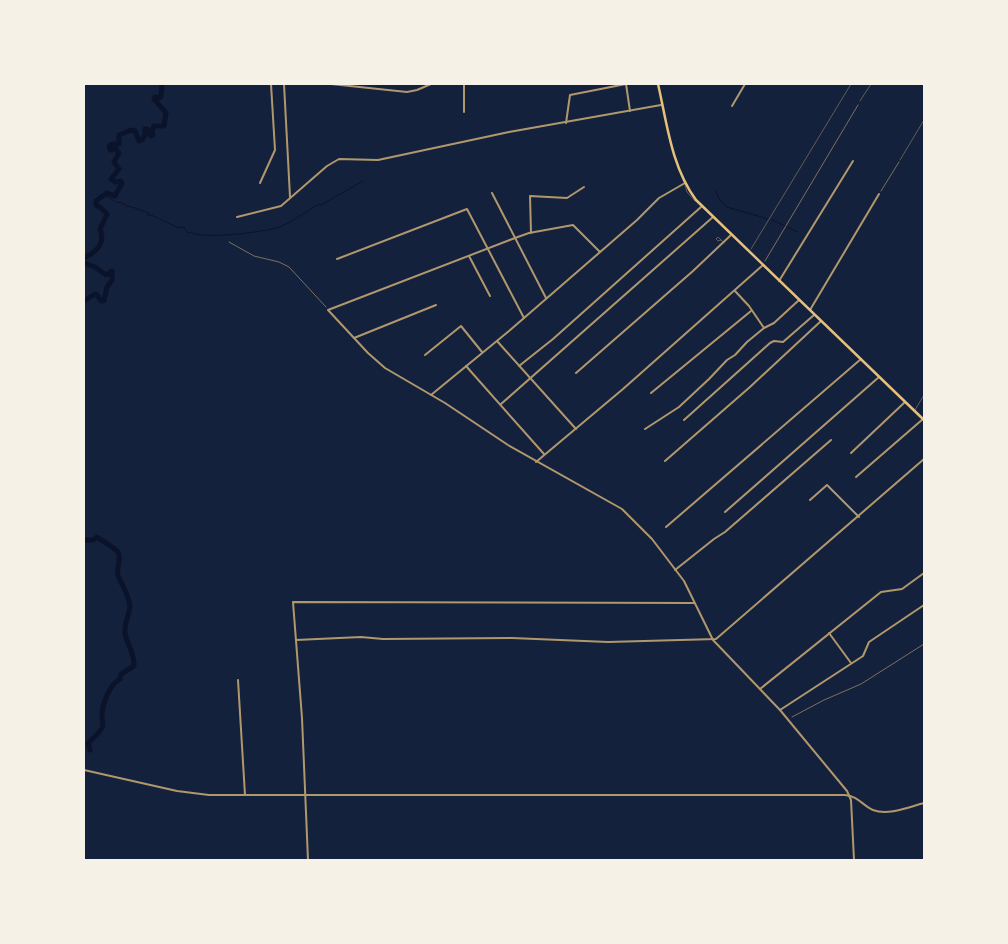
<svg xmlns="http://www.w3.org/2000/svg" width="1008" height="944" font-family="Mulish,sans-serif">
<style>
.lines{fill:none;stroke-linecap:round;stroke-linejoin:round}
.stream{stroke:#0b132b;stroke-width:1}
.river{stroke:#0b132b;stroke-width:5}
.path{stroke:#e5c07b;stroke-width:0.5}
.service{stroke:#b1986c;stroke-width:0.5}
.minor{stroke:#b1986c;stroke-width:2}
.tertiary{stroke:#b1986c;stroke-width:2}
.secondary{stroke:#e5c07b;stroke-width:2.5}
</style>
<rect width="100%" height="100%" fill="#14213d"/>
<g class="lines">
<!-- stream -->
<g class="stream">
<polyline points="715,190 720,200 727,207 768,219"/>
<path d="M108,193L106,196L118,203L121,202L122,204H125L127,207L129,206L149,213L147,215H151L179,228L184,227L188,233L191,232C200,240 270,232 282,226C295,220 307,211 319,204L321,205L363,181"/>
<polyline points="772,220 798,232"/>
</g>
<!-- river -->
<g class="river">
<path d="M84,258C96,252 106,244 100,229L107,214L101,208L96,205V201L107,193L115,196L122,183L121,181L115,182L111,179L119,169L114,162L119,153L116,149L110,150L109,146L112,144H119V135L131,130L135,131L139,141L142,140L145,135V129H147L151,136L153,135L152,131L154,126H164L166,113L154,99L155,97L159,98L161,96L162,84"/>
<polyline points="84,263 95,267 106,275 112,271 112,280 107,287 104,301 101,301 97,295 95,294 84,301"/>
<path d="M84,540H93L97,537C101,540 116,549 118,552C122,558 116,567 118,575C121,585 130,596 130,607C129,616 124,623 125,633C127,645 135,654 134,666L121,674L120,679C109,685 102,704 102,717C102,721 104,724 102,728C99,734 93,738 88,743L90,750"/>
</g>
<!-- path -->
<g class="path">
<polyline points="881,191 899,162"/>
<polyline points="229,242 254,256 279,262 289,267 326,307"/>
<polyline points="765,261 858,105"/>
<polyline points="792,717 824,700 861,684 924,644"/>
</g>
<!-- service -->
<g class="service">
<polyline points="860,101 871,84"/>
<polyline points="900,160 924,120"/>
<polyline points="685,185 687,192 695,201"/>
<polyline points="721,240 718,241 716,239 718,237 724,243"/>
<polyline points="751,249 851,84"/>
<polyline points="915,410 924,395"/>
</g>
<!-- minor -->
<g class="minor">
<polyline points="284,84 290,197"/>
<polyline points="331,84 407,92 417,90 431,84"/>
<polyline points="732,106 745,84"/>
<polyline points="464,112 464,84"/>
<polyline points="566,123 570,95 626,84 630,111"/>
<polyline points="260,183 275,150 271,84"/>
<polyline points="492,193 546,298"/>
<polyline points="237,217 281,206 327,166 339,159 378,160 509,132 661,105"/>
<polyline points="531,233 530,196 567,198 584,187"/>
<polyline points="600,252 573,225 529,233 515,238 328,310 368,353 385,368 445,403 508,445 622,509 652,539 684,581 713,640 780,710 847,791 851,800 854,860"/>
<polyline points="469,256 490,296"/>
<polyline points="337,259 467,209 524,318"/>
<polyline points="779,281 853,161"/>
<polyline points="735,291 749,306 764,328"/>
<polyline points="810,310 879,194"/>
<polyline points="354,338 436,305"/>
<polyline points="497,341 576,429"/>
<polyline points="425,355 461,326 482,352"/>
<polyline points="466,366 544,454"/>
<polyline points="519,366 553,339 701,207"/>
<polyline points="576,373 693,271 731,235"/>
<polyline points="651,393 751,311"/>
<polyline points="431,395 509,331 637,220 659,198 685,183"/>
<polyline points="501,404 713,217"/>
<polyline points="684,420 770,343 774,341 783,342 814,315"/>
<polyline points="645,429 679,407 709,379 727,360 735,355 747,342 764,328 774,323 799,300"/>
<polyline points="851,453 905,402"/>
<polyline points="665,461 750,387 821,321"/>
<polyline points="536,462 623,389 763,265"/>
<polyline points="856,477 923,419"/>
<polyline points="810,500 827,485 859,517"/>
<polyline points="725,512 879,377"/>
<polyline points="666,527 861,359"/>
<polyline points="675,570 714,539 725,532 831,440"/>
<polyline points="829,633 851,663"/>
<polyline points="296,640 361,637 383,639 512,638 608,642 716,639 924,459"/>
<polyline points="238,680 245,795"/>
<polyline points="760,689 881,592 902,589 924,573"/>
<polyline points="780,710 863,656 869,642 924,605"/>
<polyline points="308,860 302,718 293,602 694,603"/>
</g>
<!-- tertiary -->
<path class="tertiary" d="M84,770L177,791L209,795H845C858,796 862,805 873,810C888,816 909,807 924,803"/>
<!-- secondary -->
<path class="secondary" d="M658,84C667,123 671,166 696,200L924,420"/>
</g>
<!-- border -->
<rect width="1008" height="944" fill="none" stroke="#f6f1e7" stroke-width="170"/>
</svg>
